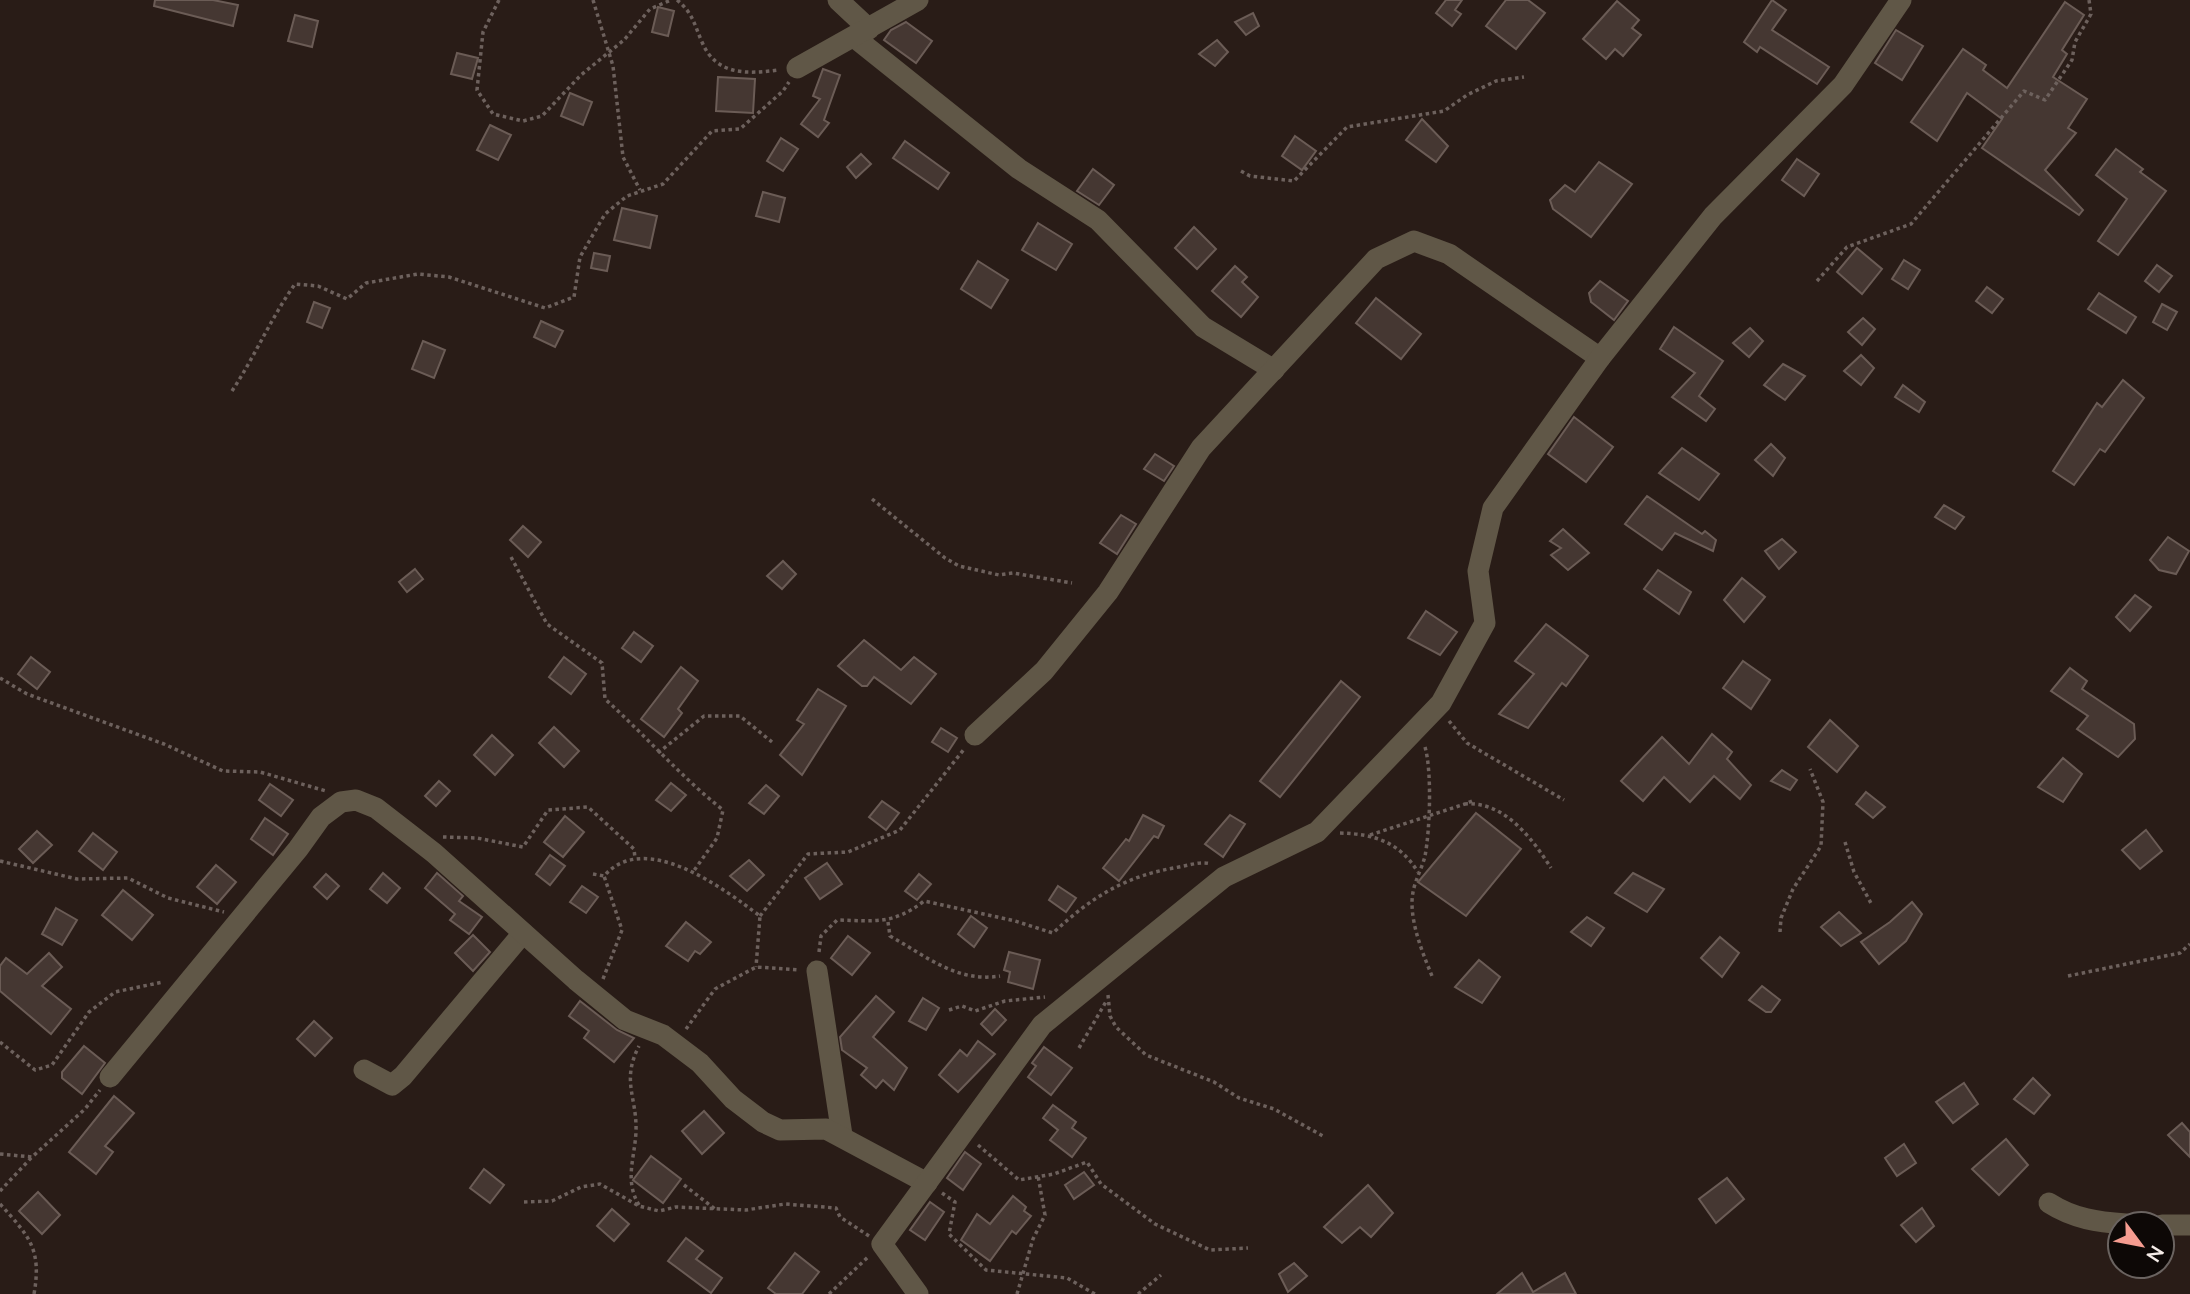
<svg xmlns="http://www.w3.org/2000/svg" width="2190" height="1294" font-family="Lato,sans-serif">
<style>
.building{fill:#453732;stroke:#6b5c56;stroke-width:2}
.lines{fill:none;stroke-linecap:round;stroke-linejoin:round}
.path{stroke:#6d615d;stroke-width:3.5;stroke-dasharray:3.5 3.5;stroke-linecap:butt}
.minor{stroke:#605747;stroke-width:21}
</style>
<rect width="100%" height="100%" fill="#291c17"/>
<!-- building -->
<g class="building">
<polygon points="155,0 213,0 238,5 233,26 154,6"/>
<polygon points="1446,0 1462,0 1455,10 1461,14 1452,26 1436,13"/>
<polygon points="1506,0 1528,0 1545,13 1516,49 1486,26"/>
<polygon points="1772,0 1786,10 1772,30 1829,67 1817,84 1760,47 1757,52 1744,42"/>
<polygon points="1617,1 1639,20 1632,28 1641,35 1623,56 1615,49 1606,59 1583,39"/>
<polygon points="2065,2 2084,15 2062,50 2067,54 2053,77 2087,99 2068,128 2076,133 2045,170 2083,210 2079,215 1982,148 2002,119 1967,93 1937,141 1911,122 1963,49 1986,65 1983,70 2007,88"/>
<polygon points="658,7 674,11 668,36 652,32"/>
<polygon points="1253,13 1259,26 1246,35 1235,22"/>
<polygon points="295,15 318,21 312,47 288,41"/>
<polygon points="906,22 932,41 916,63 884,40 891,30"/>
<polygon points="1896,30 1923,46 1902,80 1875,63"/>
<polygon points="1217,40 1228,52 1215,66 1199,54"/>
<polygon points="457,53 478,58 472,79 451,74"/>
<polygon points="823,69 840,75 824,120 829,123 818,137 801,124 820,99 813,96"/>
<polygon points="718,77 755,79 753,113 716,111"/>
<polygon points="570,93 592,102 583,125 561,116"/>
<polygon points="1422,119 1448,146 1436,162 1406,140"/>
<polygon points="490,125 511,135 498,160 477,150"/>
<polygon points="1295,136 1316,151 1302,170 1282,156"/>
<polygon points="781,138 798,149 783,171 767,161"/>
<polygon points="905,141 949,173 938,189 893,158"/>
<polygon points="2116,149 2143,169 2140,172 2166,191 2118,255 2098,241 2127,199 2096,175"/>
<polygon points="861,154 871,164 856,178 847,167"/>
<polygon points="1797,159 1819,174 1804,196 1782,180"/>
<polygon points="1599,162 1632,184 1591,237 1553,209 1550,200 1565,185 1575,192"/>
<polygon points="1093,169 1114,185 1099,205 1077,191"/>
<polygon points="763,192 785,198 779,222 756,216"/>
<polygon points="622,208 657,216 650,248 614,240"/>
<polygon points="1038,223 1072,244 1056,270 1022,250"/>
<polygon points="1194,227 1216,249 1197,269 1175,248"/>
<polygon points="1857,248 1882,269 1862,294 1837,272"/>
<polygon points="594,253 610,256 607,271 591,268"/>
<polygon points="1904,260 1920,270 1908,289 1892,279"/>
<polygon points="978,261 1008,280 991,308 961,289"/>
<polygon points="2157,265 2172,276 2159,292 2145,281"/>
<polygon points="1235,266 1247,277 1242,282 1258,297 1241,317 1212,291"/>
<polygon points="1600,281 1628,301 1614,320 1591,302 1589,293"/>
<polygon points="1987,287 2003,299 1992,313 1976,301"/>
<polygon points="2099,293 2136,317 2126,333 2088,309"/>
<polygon points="1376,298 1421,334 1401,359 1356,323"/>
<polygon points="314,302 330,308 322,328 307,322"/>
<polygon points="2162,304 2177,312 2167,330 2153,322"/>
<polygon points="1863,318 1875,329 1862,345 1848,332"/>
<polygon points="541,321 563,331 555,347 534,337"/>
<polygon points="1674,327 1723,361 1699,396 1715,409 1706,421 1672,397 1695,373 1660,349"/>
<polygon points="1750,328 1763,341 1749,357 1733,343"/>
<polygon points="423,341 445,350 434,378 412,369"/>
<polygon points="1861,355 1874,368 1861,385 1844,371"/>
<polygon points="1783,364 1805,376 1785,400 1764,385"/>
<polygon points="2123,380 2144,398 2105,452 2100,449 2074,485 2053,471 2097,403 2102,407"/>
<polygon points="1903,385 1925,402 1919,412 1895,397"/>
<polygon points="1574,417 1613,447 1586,482 1548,454"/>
<polygon points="1771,444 1785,458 1773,476 1755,460"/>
<polygon points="1682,448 1719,474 1699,500 1659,473"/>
<polygon points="1155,454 1174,466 1164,481 1144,469"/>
<polygon points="1647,496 1702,534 1705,531 1716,540 1713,551 1675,533 1662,550 1625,524"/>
<polygon points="1944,505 1964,517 1955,529 1935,517"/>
<polygon points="1121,515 1136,524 1117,554 1100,543"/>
<polygon points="523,526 541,542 528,557 510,540"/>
<polygon points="1563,529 1589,553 1568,570 1551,555 1561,548 1550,541"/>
<polygon points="2168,537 2189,551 2176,574 2159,570 2150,560"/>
<polygon points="1782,539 1796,552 1779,569 1765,551"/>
<polygon points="783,561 796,574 782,589 767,576"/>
<polygon points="415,569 423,579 407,592 399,582"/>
<polygon points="1658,570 1691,592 1679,614 1644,589"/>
<polygon points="1742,578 1765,597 1744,622 1724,600"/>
<polygon points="2135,595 2151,607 2130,631 2116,617"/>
<polygon points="1426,611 1457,632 1440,655 1408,638"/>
<polygon points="1546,624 1588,656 1566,686 1562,683 1528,728 1499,714 1534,674 1515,661"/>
<polygon points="634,632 653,646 641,662 622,648"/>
<polygon points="864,640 901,670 914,657 936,674 911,704 874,677 867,686 862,686 838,666"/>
<polygon points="31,657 50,672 37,689 18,674"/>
<polygon points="564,657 586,674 571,694 549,677"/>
<polygon points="1743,661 1770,680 1751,709 1723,688"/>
<polygon points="681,667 698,681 678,709 682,713 664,737 641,719"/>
<polygon points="2070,668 2087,681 2082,689 2134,724 2135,739 2118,757 2077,729 2088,716 2051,691"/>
<polygon points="1341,681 1360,697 1280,797 1260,781"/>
<polygon points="818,689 846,706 802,775 780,755 804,724 797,720"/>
<polygon points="1830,720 1858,746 1837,772 1808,747"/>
<polygon points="554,727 579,751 564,767 539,743"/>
<polygon points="941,728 957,738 948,752 932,742"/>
<polygon points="1712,734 1732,752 1727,759 1751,785 1740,799 1714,776 1690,802 1664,777 1643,801 1621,781 1662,737 1689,764"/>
<polygon points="492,735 513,755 495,775 474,755"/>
<polygon points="2063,758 2082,774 2063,802 2038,787"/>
<polygon points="1782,770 1797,780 1790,790 1771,781"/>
<polygon points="439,781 450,791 436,806 425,796"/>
<polygon points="671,783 686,795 671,811 656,800"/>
<polygon points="270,784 293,800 281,816 259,800"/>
<polygon points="766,785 779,796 764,814 749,803"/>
<polygon points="1866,792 1885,807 1873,818 1856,804"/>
<polygon points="882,801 899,813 886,830 869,817"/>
<polygon points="1476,813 1521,849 1466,916 1418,882"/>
<polygon points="1143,815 1164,826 1158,838 1154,836 1119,881 1103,868 1126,839 1129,841"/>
<polygon points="1230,815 1245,824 1223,857 1205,844"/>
<polygon points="565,816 584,832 563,857 544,842"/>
<polygon points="265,818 288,834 273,855 251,839"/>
<polygon points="2146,830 2162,851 2140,869 2122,850"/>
<polygon points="37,831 52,845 33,863 19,849"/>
<polygon points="93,833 117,852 103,870 79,851"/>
<polygon points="550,855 565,866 550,885 536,874"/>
<polygon points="749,860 764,875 747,891 730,876"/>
<polygon points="827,863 842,884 820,899 805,878"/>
<polygon points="216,865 236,882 217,904 197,887"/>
<polygon points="383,873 400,888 387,903 370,889"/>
<polygon points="437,873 463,896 459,901 482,917 469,934 450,920 455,914 425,888"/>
<polygon points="1633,873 1664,889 1647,912 1615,893"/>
<polygon points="326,874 339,886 327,899 314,887"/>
<polygon points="919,874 931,884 917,900 905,891"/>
<polygon points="582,886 598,897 586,913 570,902"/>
<polygon points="1058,886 1076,898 1066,912 1049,900"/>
<polygon points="123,890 153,915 132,940 102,915"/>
<polygon points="1912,902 1922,914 1906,941 1879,964 1861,942 1890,922"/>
<polygon points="56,908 77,920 62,945 42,934"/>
<polygon points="1839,912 1861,933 1841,946 1821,927"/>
<polygon points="971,916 987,928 974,947 958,934"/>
<polygon points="1587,917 1604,928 1591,946 1571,932"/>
<polygon points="686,922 711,942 700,954 695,951 688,961 666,946"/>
<polygon points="473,935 490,952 473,971 455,953"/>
<polygon points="848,936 870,953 852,975 831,958"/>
<polygon points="1720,937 1739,953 1722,977 1701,958"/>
<polygon points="1009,952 1040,960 1033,989 1008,982 1010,972 1004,970"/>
<polygon points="49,953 62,967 42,986 71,1009 51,1034 0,991 0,966 6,958 27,974"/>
<polygon points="1479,960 1500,977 1482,1003 1455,987"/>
<polygon points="1762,986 1780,1000 1771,1012 1766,1012 1749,1000"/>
<polygon points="876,996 894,1012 873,1037 907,1068 894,1090 883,1080 876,1088 861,1075 867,1068 842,1050 840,1037"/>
<polygon points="923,998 939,1008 926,1030 909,1021"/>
<polygon points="580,1001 617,1030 634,1038 614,1062 584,1038 589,1031 569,1016"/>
<polygon points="995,1009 1006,1020 992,1035 981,1024"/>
<polygon points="314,1021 332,1038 315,1056 297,1039"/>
<polygon points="978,1041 995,1054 958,1092 939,1075 960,1050 967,1056"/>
<polygon points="84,1046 105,1063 82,1094 62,1078 62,1072"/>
<polygon points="1044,1047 1072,1068 1051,1095 1028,1077 1036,1066 1032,1063"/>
<polygon points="2033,1078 2050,1095 2034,1114 2014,1099"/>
<polygon points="1964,1083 1978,1104 1953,1123 1936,1102"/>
<polygon points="114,1096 134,1113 105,1146 113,1152 96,1174 69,1152"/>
<polygon points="1053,1105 1076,1122 1072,1128 1086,1138 1072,1157 1050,1140 1058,1130 1043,1118"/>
<polygon points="704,1111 724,1133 702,1154 682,1131"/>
<polygon points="2182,1123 2190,1132 2190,1157 2168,1135"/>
<polygon points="2006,1139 2028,1165 1999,1195 1972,1169"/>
<polygon points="1904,1144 1916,1163 1897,1176 1885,1158"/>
<polygon points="965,1152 981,1164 963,1190 947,1178"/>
<polygon points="651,1156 681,1179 663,1203 633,1180"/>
<polygon points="484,1169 504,1185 490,1203 470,1188"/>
<polygon points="1084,1172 1094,1185 1074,1199 1065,1185"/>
<polygon points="1727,1178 1744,1199 1716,1223 1699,1199"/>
<polygon points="1368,1185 1393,1213 1371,1237 1360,1227 1342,1243 1324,1227"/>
<polygon points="38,1192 60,1215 42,1234 19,1211"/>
<polygon points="1013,1196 1026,1207 1024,1211 1031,1216 1016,1234 1012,1231 990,1261 961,1240 977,1214 990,1224"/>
<polygon points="930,1202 944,1212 925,1240 910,1230"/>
<polygon points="1922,1208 1934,1226 1916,1242 1901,1225"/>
<polygon points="612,1209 629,1224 614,1241 597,1226"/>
<polygon points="686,1238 703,1251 696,1259 722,1278 711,1293 668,1261"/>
<polygon points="795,1253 819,1272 802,1294 776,1294 768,1288"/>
<polygon points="1294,1263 1307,1276 1288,1292 1279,1274"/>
<polygon points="1522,1273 1533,1292 1565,1273 1576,1294 1497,1294"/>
</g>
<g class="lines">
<!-- path -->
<g class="path">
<polyline points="499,0 483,32 477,90 493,114 523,121 542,116 581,75 624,40 650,9 671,0"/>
<polyline points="593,0 613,66 623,157 640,190"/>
<path d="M677,0C693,13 694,24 702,42C716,76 748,74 778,70"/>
<polyline points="1241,171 1250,176 1294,181 1347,127 1444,111 1467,95 1496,81 1524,77"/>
<polyline points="1817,281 1847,247 1911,224 2024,91 2045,100 2072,60 2075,42 2091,14 2089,0"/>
<path d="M232,391C255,356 271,318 295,284L318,286L347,299L366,283L418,274L449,277L545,308L574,297L580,257L605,214L627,196L663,184L712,131L740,129L783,91L789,82"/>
<polyline points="872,499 945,558 959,566 999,575 1013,573 1072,583"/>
<path d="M511,557L547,624L602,663L605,699C645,735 680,776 723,810L717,838L693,872"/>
<polyline points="0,678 27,694 164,744 223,771 260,772 326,791"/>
<polyline points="1449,721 1467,743 1564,800"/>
<path d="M1425,747C1432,771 1430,830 1425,856C1421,872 1412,884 1412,903C1412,927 1423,954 1432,976"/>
<polyline points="658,753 704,716 740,716 772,742"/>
<path d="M1472,801L1465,804C1504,801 1532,838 1551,868"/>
<path d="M1340,833C1375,834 1399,842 1418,872"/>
<polyline points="1370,835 1465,804"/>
<polyline points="443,837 477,838 523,847 548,810 588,807 634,849 635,858"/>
<polyline points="1845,842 1854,872 1872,905"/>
<polyline points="0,861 77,879 128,878 168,898 224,912"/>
<path d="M593,874L604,876C645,829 724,889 760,916L756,967"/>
<polyline points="760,916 808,854 848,852 900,830 965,748"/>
<path d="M888,922L890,936C926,956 957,983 1000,976"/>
<polyline points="1780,932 1781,918 1793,889 1821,846 1823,802 1810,769"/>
<path d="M819,952L821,936L837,920C874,921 893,925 924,901L1015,921L1053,933C1093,896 1125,876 1179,867C1190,865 1201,861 1211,864"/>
<polyline points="2068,976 2180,953 2190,944"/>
<polyline points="603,979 622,930 604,876"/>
<polyline points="1108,995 1110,1016 1116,1027 1146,1055 1214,1082 1239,1098 1274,1109 1323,1136"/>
<polyline points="949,1010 962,1006 975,1011 1005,1001 1045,997"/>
<polyline points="686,1029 715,989 756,967 800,970"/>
<polyline points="0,1042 35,1070 52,1065 89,1012 115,992 163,982"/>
<polyline points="1079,1048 1107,1000"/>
<polyline points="978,1145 1019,1180 1054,1174 1087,1162 1101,1184 1155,1224 1210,1250 1248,1248"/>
<polyline points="0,1154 32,1157 85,1109 100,1090"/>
<polyline points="684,1185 715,1209"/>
<polyline points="0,1191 32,1157"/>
<polyline points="942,1193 955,1202 949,1234 986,1270 1067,1278 1095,1294"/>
<polyline points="524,1202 552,1201 581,1187 600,1184 639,1206 659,1211 676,1207 746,1210 785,1204 836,1208 840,1217 869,1236"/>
<path d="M0,1204C29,1236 42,1249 34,1294"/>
<path d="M639,1205C624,1180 635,1158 636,1131C637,1097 621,1081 639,1046"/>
<polyline points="829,1294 868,1257"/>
<polyline points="1017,1294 1033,1239 1045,1215 1038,1176"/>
<polyline points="1138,1294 1161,1275"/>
</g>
<!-- minor -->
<g class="minor">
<polyline points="838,0 869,29"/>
<polyline points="854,37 1019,169 1098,220 1203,327 1274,370"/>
<polyline points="797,68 918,0"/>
<polyline points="975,735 1044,671 1108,592 1201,448 1376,259 1414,241 1449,254 1600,358"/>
<polyline points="817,971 842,1135"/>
<polyline points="364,1070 392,1085 403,1076 523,933"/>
<polyline points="110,1077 298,849 321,817 341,802 356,800 376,808 434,853 576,980 625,1020 663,1035 700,1063 733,1099 763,1122 780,1130 826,1129 927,1183"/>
<path d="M2049,1203C2074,1219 2098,1222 2126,1224"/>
<polyline points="2162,1225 2190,1225"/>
<polyline points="918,1294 882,1244 1042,1025 1224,877 1317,832 1441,703 1485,623 1478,571 1493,508 1600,358 1713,216 1843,85 1901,0"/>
</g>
</g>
<!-- north arrow -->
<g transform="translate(2141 1245) rotate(122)"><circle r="33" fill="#0d0806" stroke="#6a6360" stroke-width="2"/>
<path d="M0-5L12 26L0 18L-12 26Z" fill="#f59c90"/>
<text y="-10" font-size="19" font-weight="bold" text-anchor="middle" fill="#f5ece8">N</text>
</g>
</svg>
